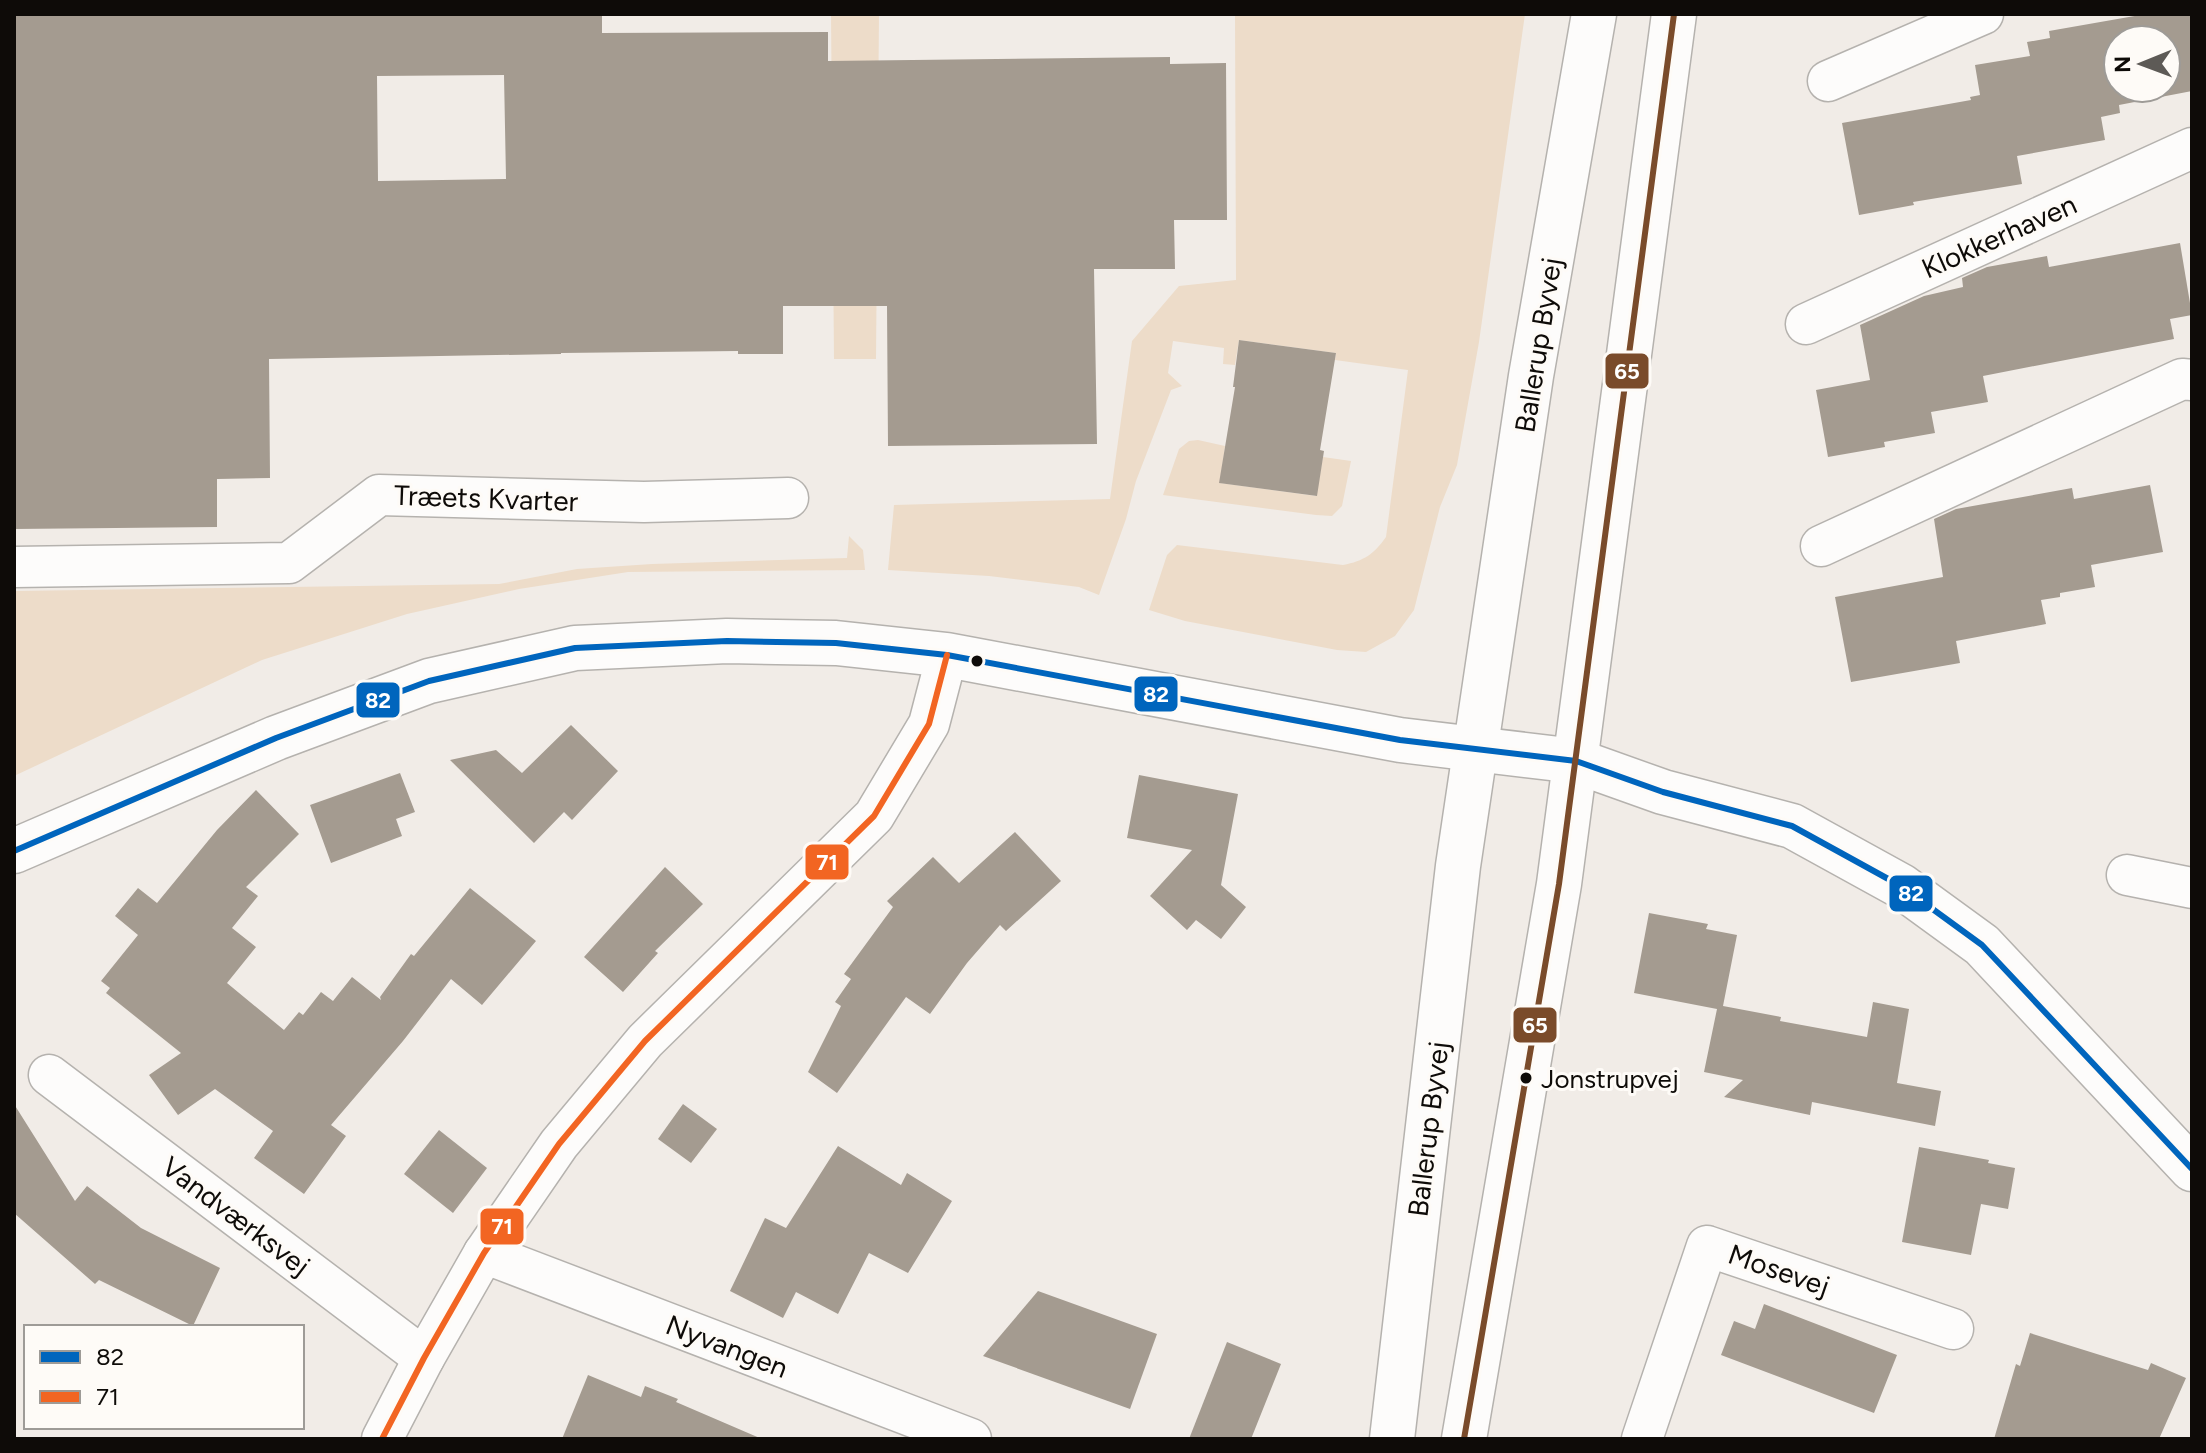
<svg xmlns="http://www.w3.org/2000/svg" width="2206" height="1453" font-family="Figtree,sans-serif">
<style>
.green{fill:#eddcc9}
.building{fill:#a49b90;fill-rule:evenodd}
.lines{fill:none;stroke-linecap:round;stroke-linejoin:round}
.street-casing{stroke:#b5b2ae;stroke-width:43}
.secondary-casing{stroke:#b5b2ae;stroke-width:47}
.street{stroke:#fdfcfb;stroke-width:40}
.secondary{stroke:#fdfcfb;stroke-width:44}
.bus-1-casing{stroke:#fefbf7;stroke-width:12}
.bus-2-casing{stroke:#fefbf7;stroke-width:12}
.bus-3-casing{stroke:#fefbf7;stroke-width:12}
.bus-1{stroke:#0065bd;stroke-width:6}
.bus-2{stroke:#f26522;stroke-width:6}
.bus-3{stroke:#7a4b2a;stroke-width:6}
.bus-dot{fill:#0e0b08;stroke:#fefbf7;stroke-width:3}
.labels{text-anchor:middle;stroke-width:6;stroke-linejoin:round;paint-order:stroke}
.bus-label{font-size:26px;fill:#0e0b08;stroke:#fefbf7;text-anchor:start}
.street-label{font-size:28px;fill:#0e0b08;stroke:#fefbf7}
.line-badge{stroke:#fefbf7;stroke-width:3}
.badge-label{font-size:22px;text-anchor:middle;font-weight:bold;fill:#fff}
</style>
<rect width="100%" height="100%" fill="#f1ece7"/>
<!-- green -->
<g class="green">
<polygon points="831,14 879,14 876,359 834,359"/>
<path d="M1204,14H1525L1479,342L1457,465L1440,507L1414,610L1395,636L1366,652L1337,650L1185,621L1149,610L1167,555L1177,545L1343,565C1364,561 1374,554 1386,537L1408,370L1335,360L1336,353L1239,340L1235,365L1223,364L1224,348L1173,341L1168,373L1182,386L1171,390L1136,481L1126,519L1099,595L1079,587L989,576L888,570L894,505L1110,499L1132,341L1179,286L1236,280L1235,15Z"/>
<polygon points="1198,440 1225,446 1220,483 1316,496 1323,457 1351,461 1342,506 1332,516 1316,515 1163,495 1179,449 1189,441"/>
<polygon points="849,536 863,550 865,570 628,572 519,589 407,614 262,660 14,776 14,591 499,584 577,569 652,564 847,558"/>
</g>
<!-- building -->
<g class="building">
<path d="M14,14H602V33L828,32V61L1170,57V64L1226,63L1227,220H1174L1175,269H1094L1097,444L888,446L887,306H783V354H738V351L561,353V354L269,359L270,478L217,479V527L14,529ZM504,75L506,179L378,181L377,76Z"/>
<path d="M2146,14H2192V91L2119,105L2120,113L2101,117L2105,140L2017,156L2022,184L1913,202L1914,205L1859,215L1842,123L1971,100L1970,97L1980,95L1975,65L2030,56L2027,42L2050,38L2049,31ZM2118,40H2166V88H2118Z"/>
<polygon points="2180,243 2192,315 2170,319 2174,339 1983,376 1988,402 1931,412 1935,433 1884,442 1885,447 1828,457 1816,390 1870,380 1860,325 1924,296 1963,287 1962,278 1987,267 2047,256 2049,267"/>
<polygon points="1239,340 1336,353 1320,450 1324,451 1317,496 1219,483 1235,387 1233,387"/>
<polygon points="2150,485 2163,552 2091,565 2095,587 2060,593 2060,597 2041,600 2046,624 1956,641 1960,663 1851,682 1835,597 1943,577 1934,519 1956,509 2072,488 2074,499"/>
<polygon points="571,725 618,771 572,820 564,812 534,843 450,760 496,750 522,773"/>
<polygon points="400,773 415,812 396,819 402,836 331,863 310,805"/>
<polygon points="1139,775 1238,794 1221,885 1246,907 1221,939 1196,920 1187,930 1150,896 1192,850 1127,838"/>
<polygon points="256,790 299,834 246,887 258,896 232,928 256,947 227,983 284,1030 299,1012 303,1015 321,992 333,1001 352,977 381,1000 380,997 411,954 414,956 470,888 536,941 482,1005 451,979 403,1041 331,1125 346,1136 304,1194 254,1158 273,1131 215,1089 178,1115 149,1075 181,1053 106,993 110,988 101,981 138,935 115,916 138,888 157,903 217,830"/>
<polygon points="1015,832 1061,881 1006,931 1000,925 967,963 930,1014 906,997 837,1093 808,1072 841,1006 835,1002 851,979 844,974 893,907 887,901 933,857 959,883"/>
<polygon points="665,867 703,904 655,951 658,953 623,992 584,957"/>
<polygon points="1649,913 1708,924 1706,929 1737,935 1723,1006 1781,1017 1780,1021 1867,1037 1873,1002 1909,1009 1897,1083 1941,1091 1935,1126 1812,1102 1810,1115 1724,1097 1743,1080 1704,1072 1717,1009 1634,993"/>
<polygon points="14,1104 75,1201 87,1186 141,1228 220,1268 193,1326 99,1280 95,1284 14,1213"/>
<polygon points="683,1104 717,1129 691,1163 658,1139"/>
<polygon points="439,1130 487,1168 453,1213 404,1174"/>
<polygon points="838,1146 901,1185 907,1173 952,1201 908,1273 869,1253 838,1314 796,1292 783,1318 730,1291 765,1218 786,1228"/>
<polygon points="1919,1147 1989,1160 1988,1163 2015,1168 2008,1209 1981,1204 1971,1255 1902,1242"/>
<polygon points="1038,1291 1157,1334 1130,1409 983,1356"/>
<polygon points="1764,1304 1897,1355 1874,1413 1721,1355 1734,1321 1755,1329"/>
<polygon points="2030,1333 2148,1370 2151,1363 2186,1378 2159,1439 1994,1439 2016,1364 2020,1366"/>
<polygon points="1227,1342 1281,1364 1251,1439 1189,1439"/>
<polygon points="588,1375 641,1397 645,1386 678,1399 676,1402 762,1439 562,1439"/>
</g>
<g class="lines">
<defs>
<g id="street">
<polyline points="1828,81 1983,14"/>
<polyline points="1806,324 2192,148"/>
<polyline points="1821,546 2182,379 2192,380"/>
<polyline points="14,567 289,563 379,495 644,502 788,498"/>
<polyline points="2127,875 2192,888"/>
<polyline points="49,1075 424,1358"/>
<polyline points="484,1253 971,1439"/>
<polyline points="382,1439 424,1358 484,1253 559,1144 645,1041 874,816 929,724 947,655"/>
<polyline points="1642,1439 1707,1246 1953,1329"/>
</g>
<g id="secondary">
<polyline points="14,851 276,738 429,681 575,648 727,641 836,643 947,655 1400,740 1576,761 1663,792 1792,826 1901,886 1982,945 2192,1169"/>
<polyline points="1392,1439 1458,866 1531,376 1594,14"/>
<polyline points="1464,1439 1559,884 1674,14"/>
</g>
</defs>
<!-- street casing -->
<use href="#street" class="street-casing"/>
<!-- secondary casing -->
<use href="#secondary" class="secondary-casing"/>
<!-- street -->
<use href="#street" class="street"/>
<!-- secondary -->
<use href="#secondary" class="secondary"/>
<defs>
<polyline id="bus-1" points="14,851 276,738 429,681 575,648 727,641 836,643 947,655 1400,740 1576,761 1663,792 1792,826 1901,886 1982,945 2192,1169"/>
<polyline id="bus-2" points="382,1439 424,1358 484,1253 559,1144 645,1041 874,816 929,724 947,655"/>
<polyline id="bus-3" points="1464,1439 1559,884 1674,14"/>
</defs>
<!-- bus-1 casing -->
<use href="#bus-1" class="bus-1-casing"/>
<!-- bus-2 casing -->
<use href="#bus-2" class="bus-2-casing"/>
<!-- bus-3 casing -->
<use href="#bus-3" class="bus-3-casing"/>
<!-- bus-1 -->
<use href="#bus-1" class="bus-1"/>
<!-- bus-2 -->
<use href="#bus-2" class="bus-2"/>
<!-- bus-3 -->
<use href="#bus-3" class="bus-3"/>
</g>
<!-- markers -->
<g class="bus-dot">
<circle cx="977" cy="661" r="7"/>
<circle cx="1526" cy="1078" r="7"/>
</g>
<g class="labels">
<!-- bus labels -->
<g class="bus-label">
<text x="1541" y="1088">Jonstrupvej</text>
</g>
<!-- street labels -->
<g class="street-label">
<text transform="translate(1999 236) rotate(-24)" y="10">Klokkerhaven</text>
<text transform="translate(1538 345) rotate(-81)" y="10">Ballerup Byvej</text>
<text transform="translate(486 498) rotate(2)" y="10">Træets Kvarter</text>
<text transform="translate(1428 1129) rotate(-83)" y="10">Ballerup Byvej</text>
<text transform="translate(236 1216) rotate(37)" y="10">Vandværksvej</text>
<text transform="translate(1779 1270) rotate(19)" y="10">Mosevej</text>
<text transform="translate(727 1346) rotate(21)" y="10">Nyvangen</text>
</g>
</g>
<g class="line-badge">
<rect x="1604" y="352" width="46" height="38" rx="8" fill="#7a4b2a"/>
<rect x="1133" y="675" width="46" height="38" rx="8" fill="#0065bd"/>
<rect x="355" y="681" width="46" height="38" rx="8" fill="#0065bd"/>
<rect x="804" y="843" width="46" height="38" rx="8" fill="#f26522"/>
<rect x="1888" y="874" width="46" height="39" rx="8" fill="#0065bd"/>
<rect x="1512" y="1006" width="46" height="38" rx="8" fill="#7a4b2a"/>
<rect x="479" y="1207" width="46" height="39" rx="8" fill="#f26522"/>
</g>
<g class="badge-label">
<text x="1627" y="379">65</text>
<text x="1156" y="702">82</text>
<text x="378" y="708">82</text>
<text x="827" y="870">71</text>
<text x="1911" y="901">82</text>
<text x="1535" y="1033">65</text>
<text x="502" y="1234">71</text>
</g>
<!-- border -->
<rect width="2206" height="1453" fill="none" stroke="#0e0b08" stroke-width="32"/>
<!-- legend -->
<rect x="24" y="1325" width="280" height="104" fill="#fefbf7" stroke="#9e9b97" stroke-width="2"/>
<rect x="40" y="1351" width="40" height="12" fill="#0065bd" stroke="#9e9b97" stroke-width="2"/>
<text x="96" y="1365" font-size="24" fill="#0e0b08">82</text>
<rect x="40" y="1391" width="40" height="12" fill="#f26522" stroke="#9e9b97" stroke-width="2"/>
<text x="96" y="1405" font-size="24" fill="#0e0b08">71</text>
<!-- north arrow -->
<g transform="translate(2142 64) rotate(269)"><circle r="38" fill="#fefbf7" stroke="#9e9b97" stroke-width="2"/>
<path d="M0-6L14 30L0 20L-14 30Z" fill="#5d5a56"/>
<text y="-12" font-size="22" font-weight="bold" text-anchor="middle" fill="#0e0b08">N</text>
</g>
</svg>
